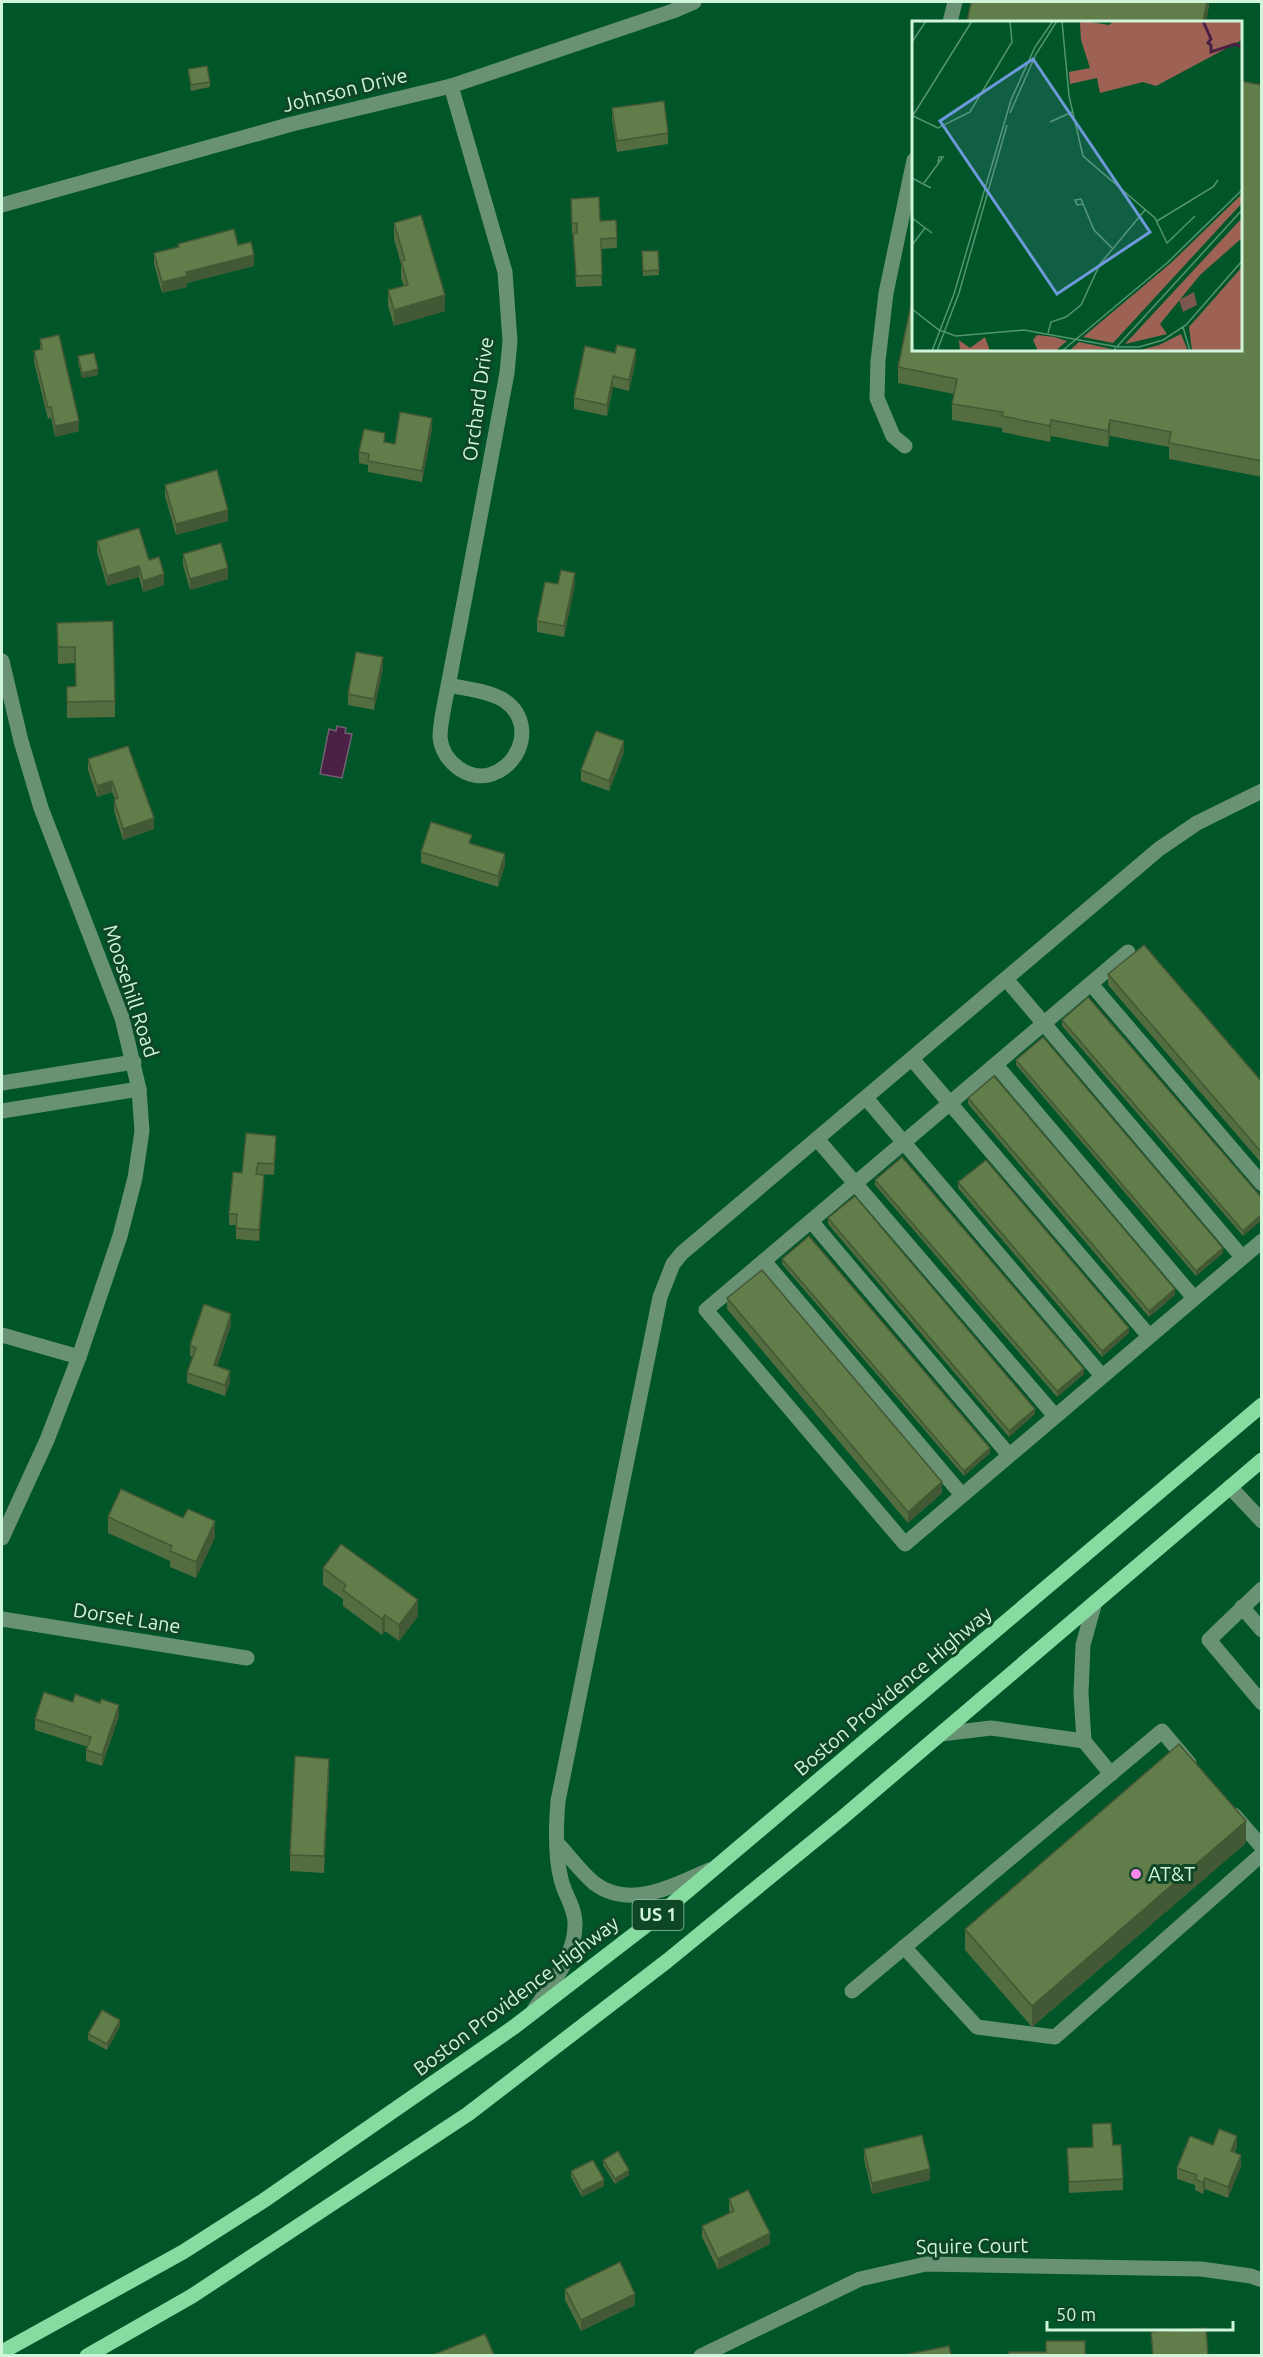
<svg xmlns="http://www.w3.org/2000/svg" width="1263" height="2357" font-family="Ubuntu,sans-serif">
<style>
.water{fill:#4a2145;stroke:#726172;stroke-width:1.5}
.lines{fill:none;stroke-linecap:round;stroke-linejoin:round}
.minor{stroke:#699274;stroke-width:15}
.major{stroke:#86dca0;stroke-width:15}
.wall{fill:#536c40}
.shaded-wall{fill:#435834}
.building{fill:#607d4a;stroke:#435834;stroke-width:1.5}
.poi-dot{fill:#f987e9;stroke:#0e4726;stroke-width:2}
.labels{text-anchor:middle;stroke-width:6;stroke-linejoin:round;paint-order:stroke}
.shield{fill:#0e4726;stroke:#96c1a4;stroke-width:1.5}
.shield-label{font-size:18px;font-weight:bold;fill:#d1f5da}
.street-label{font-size:20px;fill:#d1f5da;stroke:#0e4726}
.poi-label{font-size:20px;fill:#d1f5da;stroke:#0e4726;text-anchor:start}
.inset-river{fill:none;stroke:#4a2145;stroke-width:3}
.inset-road{fill:none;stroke:#549570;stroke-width:1.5}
.view{fill:#6e99d9;fill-opacity:0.15;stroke:#6e99d9;stroke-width:3}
.inset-edge{fill:none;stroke:#d1f5da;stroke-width:3}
</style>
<rect width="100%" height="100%" fill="#005529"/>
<!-- water -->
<polygon class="water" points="337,726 346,728 345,733 352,734 342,778 320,774 329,729 336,731"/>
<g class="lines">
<!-- minor -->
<g class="minor">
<polyline points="950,22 955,2"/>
<polyline points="2,205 292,124 451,86 673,11 694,2"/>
<polyline points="905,446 893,436 877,398 878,361 886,293 914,160"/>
<polyline points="2,661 21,741 41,808 122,1018 139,1089 142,1131 135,1178 120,1236 79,1357 47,1440 2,1538"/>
<path d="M448,685C466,689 490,691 505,701C534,721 523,763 492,774C469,782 442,762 440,737C440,725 443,713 445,701C450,677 454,653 459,629C475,544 491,459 507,373L510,341L505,272L451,86"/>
<polyline points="1128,952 706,1310 905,1544 1262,1241"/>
<polyline points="1006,979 1242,1257"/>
<polyline points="1091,984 1262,1184"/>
<polyline points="912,1059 1149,1336"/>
<polyline points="996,1065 1194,1298"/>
<polyline points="2,1083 134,1062"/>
<polyline points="866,1098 1102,1376"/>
<polyline points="2,1111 139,1089"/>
<polyline points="817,1139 1055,1416"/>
<polyline points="811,1221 1009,1455"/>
<polyline points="764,1261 962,1495"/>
<polyline points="2,1335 79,1357"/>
<polyline points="1230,1487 1262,1521"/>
<polyline points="1262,1589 1209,1640 1262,1703"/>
<polyline points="1095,1602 1083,1645 1081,1694 1084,1741 1111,1774"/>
<polyline points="1242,1607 1262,1630"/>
<polyline points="2,1619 247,1658"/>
<polyline points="941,1734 991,1728 1084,1741"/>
<polyline points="1234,1815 1262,1847"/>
<path d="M559,1845C570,1857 581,1872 594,1883C629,1910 674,1886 709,1870"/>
<polyline points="904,1947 977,2027 1055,2037 1262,1854"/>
<polyline points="852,1991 1162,1731 1189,1763"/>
<path d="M534,2010C551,1985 576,1955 575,1923C575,1907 564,1894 561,1879C555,1856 556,1825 558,1801L660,1297L673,1264L682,1253L1159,849L1197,823L1262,791"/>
<polyline points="701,2356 860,2279 926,2264 1201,2269 1251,2276 1262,2280"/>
</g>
<!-- major -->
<g class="major">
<polyline points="2,2352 183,2252 263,2201 514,2027 653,1920 716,1867 1262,1405"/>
<polyline points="87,2356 192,2296 468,2114 667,1961 842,1818 1262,1460"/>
</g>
</g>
<!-- wall -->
<g class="wall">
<polygon points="188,69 210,82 210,87 191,91"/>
<polygon points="1262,85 1262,477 1169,459 1169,447 1110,436 1108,447 1051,436 1050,442 1002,432 1002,428 952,420 952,404 954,394 898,383 898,367"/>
<polygon points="612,108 668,133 668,144 617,152 612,119"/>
<polygon points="571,199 600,221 616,220 617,248 601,249 602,286 576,287 573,234 572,234"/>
<polygon points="394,223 445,311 394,326 388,306 388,290 404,286 401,278 401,264 394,239"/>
<polygon points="178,244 238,245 254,266 187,283 187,287 162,293 154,264 154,253 178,247"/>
<polygon points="642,251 659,270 659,275 643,276"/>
<polygon points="40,339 79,431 55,437 51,418 48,419 34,362 34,351 40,350"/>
<polygon points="78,356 98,375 82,378 78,362"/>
<polygon points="636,359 629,391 613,387 607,416 574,409 574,398"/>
<polygon points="432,429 422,482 368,472 368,465 359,463 359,452 385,442 395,444"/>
<polygon points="165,485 228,521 176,535 165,496"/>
<polygon points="97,541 149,560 164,585 143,592 139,577 107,586 97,552"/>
<polygon points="183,554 228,579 190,590 183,565"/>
<polygon points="558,584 575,584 564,637 537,632 537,621"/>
<polygon points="57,623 115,701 115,717 67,718 67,687 75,686 75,663 58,664"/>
<polygon points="383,668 374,710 348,705 348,694"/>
<polygon points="128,746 154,829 123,840 114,811 114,800 115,799 112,792 97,797 88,770 88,759"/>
<polygon points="624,752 609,791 581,781 581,770"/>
<polygon points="472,844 505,865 498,887 421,863 421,852"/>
<polygon points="1108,974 1262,1082 1262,1164 1108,985"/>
<polygon points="1062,1020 1262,1198 1262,1220 1243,1236 1062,1026"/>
<polygon points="1016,1060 1223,1253 1196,1276 1016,1065"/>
<polygon points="968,1098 1175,1295 1149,1317 968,1104"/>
<polygon points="276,1147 274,1175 258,1174 264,1186 259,1241 236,1239 236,1225 229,1225 229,1214 242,1173"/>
<polygon points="875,1180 1084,1374 1057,1397 875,1185"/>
<polygon points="958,1182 1129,1333 1102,1357 958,1188"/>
<polygon points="828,1218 1035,1414 1009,1437 828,1224"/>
<polygon points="782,1259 990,1453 964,1476 782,1264"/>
<polygon points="727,1298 942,1493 908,1523 727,1309"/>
<polygon points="231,1325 217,1366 230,1382 225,1396 187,1383 187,1373 193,1357 190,1356 190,1345"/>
<polygon points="108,1517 215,1537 196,1578 170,1567 170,1561 108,1533"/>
<polygon points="323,1568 418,1616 399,1641 385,1631 382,1635 343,1606 343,1599 323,1585"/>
<polygon points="73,1702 100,1703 119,1716 102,1766 86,1761 86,1750 88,1747 35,1730 35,1719"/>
<polygon points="329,1775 324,1873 290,1871 290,1855"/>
<polygon points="1246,1843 1032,2027 965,1950 965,1929"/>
<polygon points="120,2026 107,2050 88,2040 88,2034"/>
<polygon points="1092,2124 1113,2145 1123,2179 1123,2190 1069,2193 1067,2148 1092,2147"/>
<polygon points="1213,2145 1237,2147 1235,2152 1241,2166 1228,2198 1205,2189 1203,2194 1195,2190 1195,2185 1177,2179 1177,2168"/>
<polygon points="864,2149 930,2180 872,2194 864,2159"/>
<polygon points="603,2160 629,2175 615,2184 603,2165"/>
<polygon points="571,2171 604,2186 582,2197 571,2177"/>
<polygon points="729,2199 770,2244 718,2270 702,2237 702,2226 730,2213 729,2210"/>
<polygon points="565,2289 635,2305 581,2331 565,2300"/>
</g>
<!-- shaded-wall -->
<g class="shaded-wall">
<polygon points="1207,2 1209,2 1209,7 1206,22 1203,22"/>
<polygon points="254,255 254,266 187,283 187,287 162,293 162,282 186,272"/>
<polygon points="445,295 445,311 394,326 394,310"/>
<polygon points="636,349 636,359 629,391 629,380"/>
<polygon points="98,369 98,375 82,378 82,373"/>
<polygon points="613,376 613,387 607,416 607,405"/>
<polygon points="432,418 432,429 422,482 422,471"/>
<polygon points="1051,420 1051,436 1050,442 1050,426"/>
<polygon points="1110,420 1110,436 1108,447 1108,431"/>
<polygon points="79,421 79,431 55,437 55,426"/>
<polygon points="228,510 228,521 176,535 176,524"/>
<polygon points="139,566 139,577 107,586 107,576"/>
<polygon points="228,568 228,579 190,590 190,579"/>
<polygon points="575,573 575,584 564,637 564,626"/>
<polygon points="164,574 164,585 143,592 143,581"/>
<polygon points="383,657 383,668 374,710 374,699"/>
<polygon points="624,741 624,752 609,791 609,781"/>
<polygon points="112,781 112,792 97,797 97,786"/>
<polygon points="154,818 154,829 123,840 123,829"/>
<polygon points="505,854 505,865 498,887 498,876"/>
<polygon points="276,1136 276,1147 274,1175 274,1164"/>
<polygon points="264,1175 264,1186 259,1241 259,1230"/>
<polygon points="1262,1214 1262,1220 1243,1236 1243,1231"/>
<polygon points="1223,1248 1223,1253 1196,1276 1196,1271"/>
<polygon points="1175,1289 1175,1295 1149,1317 1149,1311"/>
<polygon points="231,1314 231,1325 214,1376 214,1365"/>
<polygon points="1129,1328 1129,1333 1102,1357 1102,1351"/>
<polygon points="1084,1369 1084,1374 1057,1397 1057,1391"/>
<polygon points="230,1371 230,1382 225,1396 225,1385"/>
<polygon points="1035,1409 1035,1414 1009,1437 1009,1431"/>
<polygon points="990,1448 990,1453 964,1476 964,1471"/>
<polygon points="942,1482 942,1493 908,1523 908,1512"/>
<polygon points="215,1521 215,1537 196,1578 196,1562"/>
<polygon points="418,1600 418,1616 399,1641 399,1625"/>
<polygon points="385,1615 385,1631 382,1635 382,1619"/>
<polygon points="119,1705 119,1716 102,1766 102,1755"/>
<polygon points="329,1759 329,1775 324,1873 324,1856"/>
<polygon points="1246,1821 1246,1843 1032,2027 1032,2006"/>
<polygon points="120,2020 120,2026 107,2050 107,2044"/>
<polygon points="1237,2136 1237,2147 1231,2161 1231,2151"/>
<polygon points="1241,2155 1241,2166 1228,2198 1228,2187"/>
<polygon points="930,2169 930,2180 872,2194 872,2183"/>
<polygon points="629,2170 629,2175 615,2184 615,2179"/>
<polygon points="1205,2178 1205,2189 1203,2194 1203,2183"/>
<polygon points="604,2180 604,2186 582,2197 582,2191"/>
<polygon points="770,2233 770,2244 718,2270 718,2259"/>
<polygon points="635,2294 635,2305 581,2331 581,2320"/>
</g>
<!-- building -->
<g class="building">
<polygon points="971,2 1207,2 1203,22 967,22"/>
<polygon points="207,66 210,82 191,85 188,69"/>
<polygon points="1240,81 1262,85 1262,461 1169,443 1171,432 1110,420 1108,431 1051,420 1050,426 1002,416 1003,412 952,404 957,379 898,367 914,290 914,350 1240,350"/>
<polygon points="664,101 668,133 617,141 612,108"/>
<polygon points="599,197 600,221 616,220 617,238 601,239 602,275 576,276 573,234 577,233 577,223 572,223 571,199"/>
<polygon points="421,215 445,295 394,310 388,290 408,285 401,261 405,260 394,223"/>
<polygon points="234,229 238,245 251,242 254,255 186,272 187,276 162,282 154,253 179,247 178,244"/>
<polygon points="642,251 658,251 659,270 643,271"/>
<polygon points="59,335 79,421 55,426 51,407 48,408 34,351 42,349 40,339"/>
<polygon points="617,345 636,349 629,380 613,376 607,405 574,398 585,346 615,353"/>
<polygon points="94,353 98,369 82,373 78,356"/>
<polygon points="400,412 432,418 422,471 368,461 369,454 359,452 364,429 385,433 384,442 395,444"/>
<polygon points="217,470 228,510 176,524 165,485"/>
<polygon points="139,528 149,560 159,557 164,574 143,581 139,566 107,576 97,541"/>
<polygon points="221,543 228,568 190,579 183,554"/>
<polygon points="561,570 575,573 564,626 537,621 545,582 558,584"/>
<polygon points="113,621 115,701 67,702 67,687 76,686 75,647 58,647 57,623"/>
<polygon points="356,652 383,657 374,699 348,694"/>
<polygon points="596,731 624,741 609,781 581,770"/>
<polygon points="128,746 154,818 123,829 114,800 118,798 112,781 97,786 88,759"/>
<polygon points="431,822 472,835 469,843 505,854 498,876 421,852"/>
<polygon points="1144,945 1262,1082 1262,1153 1108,974"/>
<polygon points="1088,997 1262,1198 1262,1214 1243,1231 1062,1020"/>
<polygon points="1043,1037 1223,1248 1196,1271 1016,1060"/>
<polygon points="994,1076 1175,1289 1149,1311 968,1098"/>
<polygon points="246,1133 276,1136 274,1164 258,1163 256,1174 264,1175 259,1230 236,1228 237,1214 229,1214 233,1172 242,1173"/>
<polygon points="902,1157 1084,1369 1057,1391 875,1180"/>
<polygon points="986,1160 1129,1328 1102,1351 958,1182"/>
<polygon points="855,1196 1035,1409 1009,1431 828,1218"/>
<polygon points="809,1236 990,1448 964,1471 782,1259"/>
<polygon points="762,1270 942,1482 908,1512 727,1298"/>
<polygon points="204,1304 231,1314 214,1365 230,1371 225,1385 187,1373 196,1348 190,1345"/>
<polygon points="121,1489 183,1518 188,1509 215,1521 196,1562 170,1551 172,1546 108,1517"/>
<polygon points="341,1544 418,1600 399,1625 385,1615 382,1619 343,1590 346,1585 323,1568"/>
<polygon points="44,1692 73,1702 75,1694 100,1703 101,1699 119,1705 102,1755 86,1750 91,1737 35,1719"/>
<polygon points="1179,1744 1246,1821 1032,2006 965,1929"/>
<polygon points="295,1756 329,1759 324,1856 290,1855"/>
<polygon points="102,2010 120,2020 107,2044 88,2034"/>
<polygon points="1111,2123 1113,2145 1121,2145 1123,2179 1069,2182 1067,2148 1093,2147 1092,2124"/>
<polygon points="1219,2129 1237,2136 1231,2151 1241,2155 1228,2187 1205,2178 1203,2183 1195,2179 1197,2175 1177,2168 1190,2136 1213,2145"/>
<polygon points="922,2135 930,2169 872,2183 864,2149"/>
<polygon points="618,2151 629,2170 615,2179 603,2160"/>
<polygon points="593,2160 604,2180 582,2191 571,2171"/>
<polygon points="748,2190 770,2233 718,2259 702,2226 734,2211 729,2199"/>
<polygon points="620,2262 635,2294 581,2320 565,2289"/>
<polygon points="1206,2328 1208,2355 1153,2355 1151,2332"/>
<polygon points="485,2334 494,2355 435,2355 435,2354"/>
<polygon points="1046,2341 1085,2341 1085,2355 1009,2355 1009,2352 1046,2352"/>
<polygon points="949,2346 951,2355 904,2355"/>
</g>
<!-- markers -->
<circle class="poi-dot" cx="1136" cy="1874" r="6"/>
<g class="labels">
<!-- shield labels -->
<rect class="shield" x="632.5" y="1900" width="51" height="30" rx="4.5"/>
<g class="shield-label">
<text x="658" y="1921">US 1</text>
</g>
<!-- street labels -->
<g class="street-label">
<text transform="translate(345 90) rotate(-14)" y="7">Johnson Drive</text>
<text transform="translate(478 399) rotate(-82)" y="7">Orchard Drive</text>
<text transform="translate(131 991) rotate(72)" y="7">Moosehill Road</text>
<text transform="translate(127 1618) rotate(9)" y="7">Dorset Lane</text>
<text transform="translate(893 1691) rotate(-40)" y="7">Boston Providence Highway</text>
<text transform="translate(516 1996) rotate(-37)" y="7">Boston Providence Highway</text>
<text transform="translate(972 2246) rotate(-1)" y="7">Squire Court</text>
</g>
<!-- poi labels -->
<g class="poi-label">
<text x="1148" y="1881">AT&amp;T</text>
</g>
</g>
<!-- overview -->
<g transform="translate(912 21)">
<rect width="330" height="330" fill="#005529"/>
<path d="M282,271L285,284L271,291L267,279Z" fill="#7d584f"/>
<path d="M172,0L197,4L202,0H330V19L244,65L231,61L188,72L185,57L158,63L157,51L178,47L169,19L168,2ZM330,173V182L201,322L171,316L259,242ZM330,197V217L288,254L248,303L255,313L213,323ZM330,246V330H280L277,306ZM269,313L276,330H225L247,324ZM125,314L142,316L155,320L143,330H126L121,319ZM73,316L78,330H48L47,319L58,327ZM167,321L200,328L157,330Z" fill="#9e6255"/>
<path class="inset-river" d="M291,0L299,18L296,22L299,24V31L323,23L330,26"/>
<path class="inset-road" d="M150,0L157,75L171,135L243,197L255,222L283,195M0,21L14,0M98,92L124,33L145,0M1,95L26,107L58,91L100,21L98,0M0,96L60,0M138,101L160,91M0,157L19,167M12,162L31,136H27L26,141M171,183L165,184L163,179L169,178L171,183L182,209L200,227M0,197L20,212M245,200L301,166L306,159M0,224L13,207M0,288L27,309L44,315L112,309L206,326H227L251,319L274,304L330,240M271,306L278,330M136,312L139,301L154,296L169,284L188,243L233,189M20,330L42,273L99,79L123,26L141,0M25,330L47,272L95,104M150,330L255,242L330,169M201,330L330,189"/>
<path class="view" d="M121,38L238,211L145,273L28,100Z"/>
<rect width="330" height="330" class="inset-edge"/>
</g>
<!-- border -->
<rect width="1263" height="2357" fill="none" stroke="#d1f5da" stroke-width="6"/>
<!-- scale -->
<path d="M1047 2321v9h186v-9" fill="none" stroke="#d1f5da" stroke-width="3"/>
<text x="1056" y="2321" font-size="18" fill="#d1f5da" stroke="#0e4726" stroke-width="4.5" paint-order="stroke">50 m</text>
</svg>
